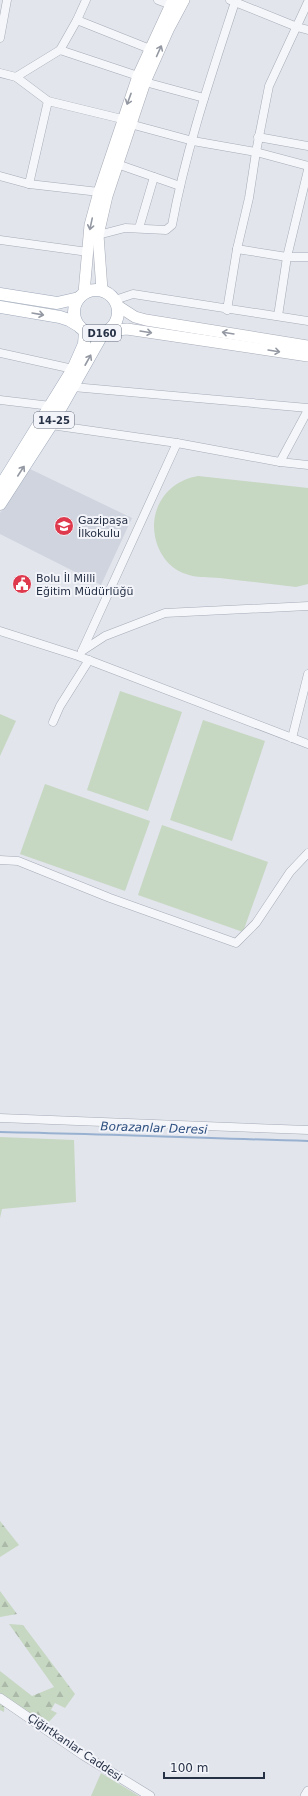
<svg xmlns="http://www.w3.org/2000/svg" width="308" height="1796" font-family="'DejaVu Sans',sans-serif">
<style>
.built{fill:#cfd4de}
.grass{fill:#c6d7c2}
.forest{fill:url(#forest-firs)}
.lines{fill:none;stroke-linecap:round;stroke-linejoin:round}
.stream{stroke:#99b1d0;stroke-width:2}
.minor-casing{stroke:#a6abb7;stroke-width:9}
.tertiary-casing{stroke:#a6abb7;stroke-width:10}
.secondary-casing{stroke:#a6abb7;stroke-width:12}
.primary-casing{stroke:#9fa9b9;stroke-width:13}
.minor{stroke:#f5f6f9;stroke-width:8}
.tertiary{stroke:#f5f6f9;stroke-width:9}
.secondary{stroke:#fff;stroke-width:11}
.primary{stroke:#fff;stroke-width:12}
.oneway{stroke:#9398a2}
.labels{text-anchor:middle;stroke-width:4;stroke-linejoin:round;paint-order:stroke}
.shield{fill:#f2f4f9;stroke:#646c7c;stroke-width:1}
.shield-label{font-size:10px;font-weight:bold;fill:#273146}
.poi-label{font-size:11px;fill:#273146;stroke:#f2f4f9;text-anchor:start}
.street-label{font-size:11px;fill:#273146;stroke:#f2f4f9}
.water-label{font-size:12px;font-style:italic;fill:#2c4e7f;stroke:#f2f4f9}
</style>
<defs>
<pattern id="forest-firs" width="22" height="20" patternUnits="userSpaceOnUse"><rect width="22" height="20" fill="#c6d7c2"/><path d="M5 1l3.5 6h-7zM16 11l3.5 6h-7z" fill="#aab9a8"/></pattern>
</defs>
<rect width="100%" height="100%" fill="#e2e5ec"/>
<!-- built -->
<polygon class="built" points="30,469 132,518 101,585 0,534 0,513"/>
<!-- grass -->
<g class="grass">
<path d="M198,476L308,488V584L296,587C271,584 245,581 220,578C209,577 196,578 186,574C160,566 148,533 157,509C164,490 180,479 198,476Z"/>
<polygon points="120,691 182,712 148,811 87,790"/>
<polygon points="0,714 16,721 0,756"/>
<polygon points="203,720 265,741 232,841 170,820"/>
<polygon points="45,784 150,821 125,891 20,854"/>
<polygon points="162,825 268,862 243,932 138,895"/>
<polygon points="0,1137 74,1140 76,1202 2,1209 0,1218"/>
<polygon points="101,1773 139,1796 91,1796"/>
</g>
<!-- forest -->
<g class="forest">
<polygon points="0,1521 19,1545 0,1557"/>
<polygon points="0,1591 17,1614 0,1617"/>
<polygon points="9,1624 23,1625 75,1694 65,1708 55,1703 51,1710 57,1713 46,1725 5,1697 4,1712 0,1710 0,1671 32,1696 54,1687"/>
</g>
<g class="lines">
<!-- stream -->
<path class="stream" d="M0,1132C103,1134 205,1138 308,1141"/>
<defs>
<g id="minor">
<polyline points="158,0 171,5"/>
<polyline points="230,0 297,27 308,30"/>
<polyline points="77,20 86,0"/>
<polyline points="0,38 7,0"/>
<polyline points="60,50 138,76"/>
<polyline points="0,73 16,77 48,101 122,119"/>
<polyline points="16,77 60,50 77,20 150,49"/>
<polyline points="145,82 204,98"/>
<polyline points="130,124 193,141 256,152 308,166"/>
<polyline points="258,137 308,146"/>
<polyline points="117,164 180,186"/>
<polyline points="308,170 287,257 308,257"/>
<polyline points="0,176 29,184 99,192"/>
<polyline points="29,184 48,101"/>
<polyline points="139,228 154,177"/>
<path d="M98,235L125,228L166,230L172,225C186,149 211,76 235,2"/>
<polyline points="0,240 88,252"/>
<polyline points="237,249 249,198 256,152 269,86 308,2"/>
<polyline points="115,300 133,294 308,321"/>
<polyline points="227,310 237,249 287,257 278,316"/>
<polyline points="0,353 73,369"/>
<polyline points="73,387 308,408"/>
<polyline points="0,400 51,406"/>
<polyline points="51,425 177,443 280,462 308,465"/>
<polyline points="280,462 308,410"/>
<polyline points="0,631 78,656 308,744"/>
<polyline points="82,651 105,636 165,613 308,606"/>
<polyline points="82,651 177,443"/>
<polyline points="53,722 60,706 89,660"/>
<polyline points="292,738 308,674"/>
<polyline points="0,860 18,861 110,898 236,943 256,923 290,872 308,853"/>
<polyline points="0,1118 308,1130"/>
</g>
<g id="tertiary">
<polyline points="0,1698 83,1755 150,1796"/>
<polyline points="305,1796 308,1791"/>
</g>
<g id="secondary">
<polyline points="102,290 98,235 107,196 145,82 168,30 184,0"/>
<polyline points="84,293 90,225 99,192 138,76 173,0"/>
<polyline points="118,306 135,317 146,320 308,346"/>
<polyline points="107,331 127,329 308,356"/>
</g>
<g id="primary">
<circle cx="96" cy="312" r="22"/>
<polyline points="0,294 57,303 79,298"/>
<polyline points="0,307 60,317 69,320 79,326"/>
<polyline points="0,487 73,369 84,344 85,331"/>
<polyline points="0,504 51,425 103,333"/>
</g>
</defs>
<!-- minor casing -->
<use href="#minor" class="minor-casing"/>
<!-- tertiary casing -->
<use href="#tertiary" class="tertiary-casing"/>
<!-- secondary casing -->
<use href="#secondary" class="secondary-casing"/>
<!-- primary casing -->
<use href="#primary" class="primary-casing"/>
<!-- minor -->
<use href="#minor" class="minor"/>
<!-- tertiary -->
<use href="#tertiary" class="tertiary"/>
<!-- secondary -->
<use href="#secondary" class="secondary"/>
<!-- primary -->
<use href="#primary" class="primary"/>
</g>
<!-- one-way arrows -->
<defs><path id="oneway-shaft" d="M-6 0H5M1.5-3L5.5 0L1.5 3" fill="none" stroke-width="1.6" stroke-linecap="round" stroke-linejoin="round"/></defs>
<g class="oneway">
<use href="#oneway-shaft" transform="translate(159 51) rotate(-66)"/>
<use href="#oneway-shaft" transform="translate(129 99) rotate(110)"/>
<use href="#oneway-shaft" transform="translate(91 224) rotate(102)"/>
<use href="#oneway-shaft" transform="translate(38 314) rotate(10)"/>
<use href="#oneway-shaft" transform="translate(146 332) rotate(9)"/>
<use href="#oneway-shaft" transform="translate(228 333) rotate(-171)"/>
<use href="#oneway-shaft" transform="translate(274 351) rotate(9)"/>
<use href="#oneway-shaft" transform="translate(88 360) rotate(-61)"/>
<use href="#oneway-shaft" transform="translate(21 471) rotate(-57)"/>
</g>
<!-- icons -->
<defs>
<symbol id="school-disc" viewBox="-11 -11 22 22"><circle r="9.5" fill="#de394c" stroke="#f2f4f9"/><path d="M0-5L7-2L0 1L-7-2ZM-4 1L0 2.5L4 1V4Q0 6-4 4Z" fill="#fff"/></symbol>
<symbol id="civic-disc" viewBox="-11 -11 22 22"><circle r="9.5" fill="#de394c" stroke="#f2f4f9"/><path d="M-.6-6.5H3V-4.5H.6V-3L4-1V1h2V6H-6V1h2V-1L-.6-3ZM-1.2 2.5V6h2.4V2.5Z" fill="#fff"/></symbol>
</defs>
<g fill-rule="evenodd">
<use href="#school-disc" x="53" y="515" width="22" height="22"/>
<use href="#civic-disc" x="11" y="573" width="22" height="22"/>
</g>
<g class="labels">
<!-- shield labels -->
<g class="shield">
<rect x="83" y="325" width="38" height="16" rx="3"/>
<rect x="34" y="412" width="40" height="16" rx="3"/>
</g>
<g class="shield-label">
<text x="102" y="337">D160</text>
<text x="54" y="424">14-25</text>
</g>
<!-- poi labels -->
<g class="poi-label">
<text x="78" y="524">Gazipaşa<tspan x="78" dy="13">İlkokulu</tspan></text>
<text x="36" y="582">Bolu İl Milli<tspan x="36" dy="13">Eğitim Müdürlüğü</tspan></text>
</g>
<!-- street labels -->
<g class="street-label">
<text transform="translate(75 1747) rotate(34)" y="4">Çiğirtkanlar Caddesi</text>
</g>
<!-- water labels -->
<g class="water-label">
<text transform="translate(154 1128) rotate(2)" y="4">Borazanlar Deresi</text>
</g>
</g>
<!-- scale -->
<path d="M164 1772v6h100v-6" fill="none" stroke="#273146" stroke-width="2"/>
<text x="170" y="1772" font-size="12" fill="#273146" stroke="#f2f4f9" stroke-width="3" paint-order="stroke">100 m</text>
</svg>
